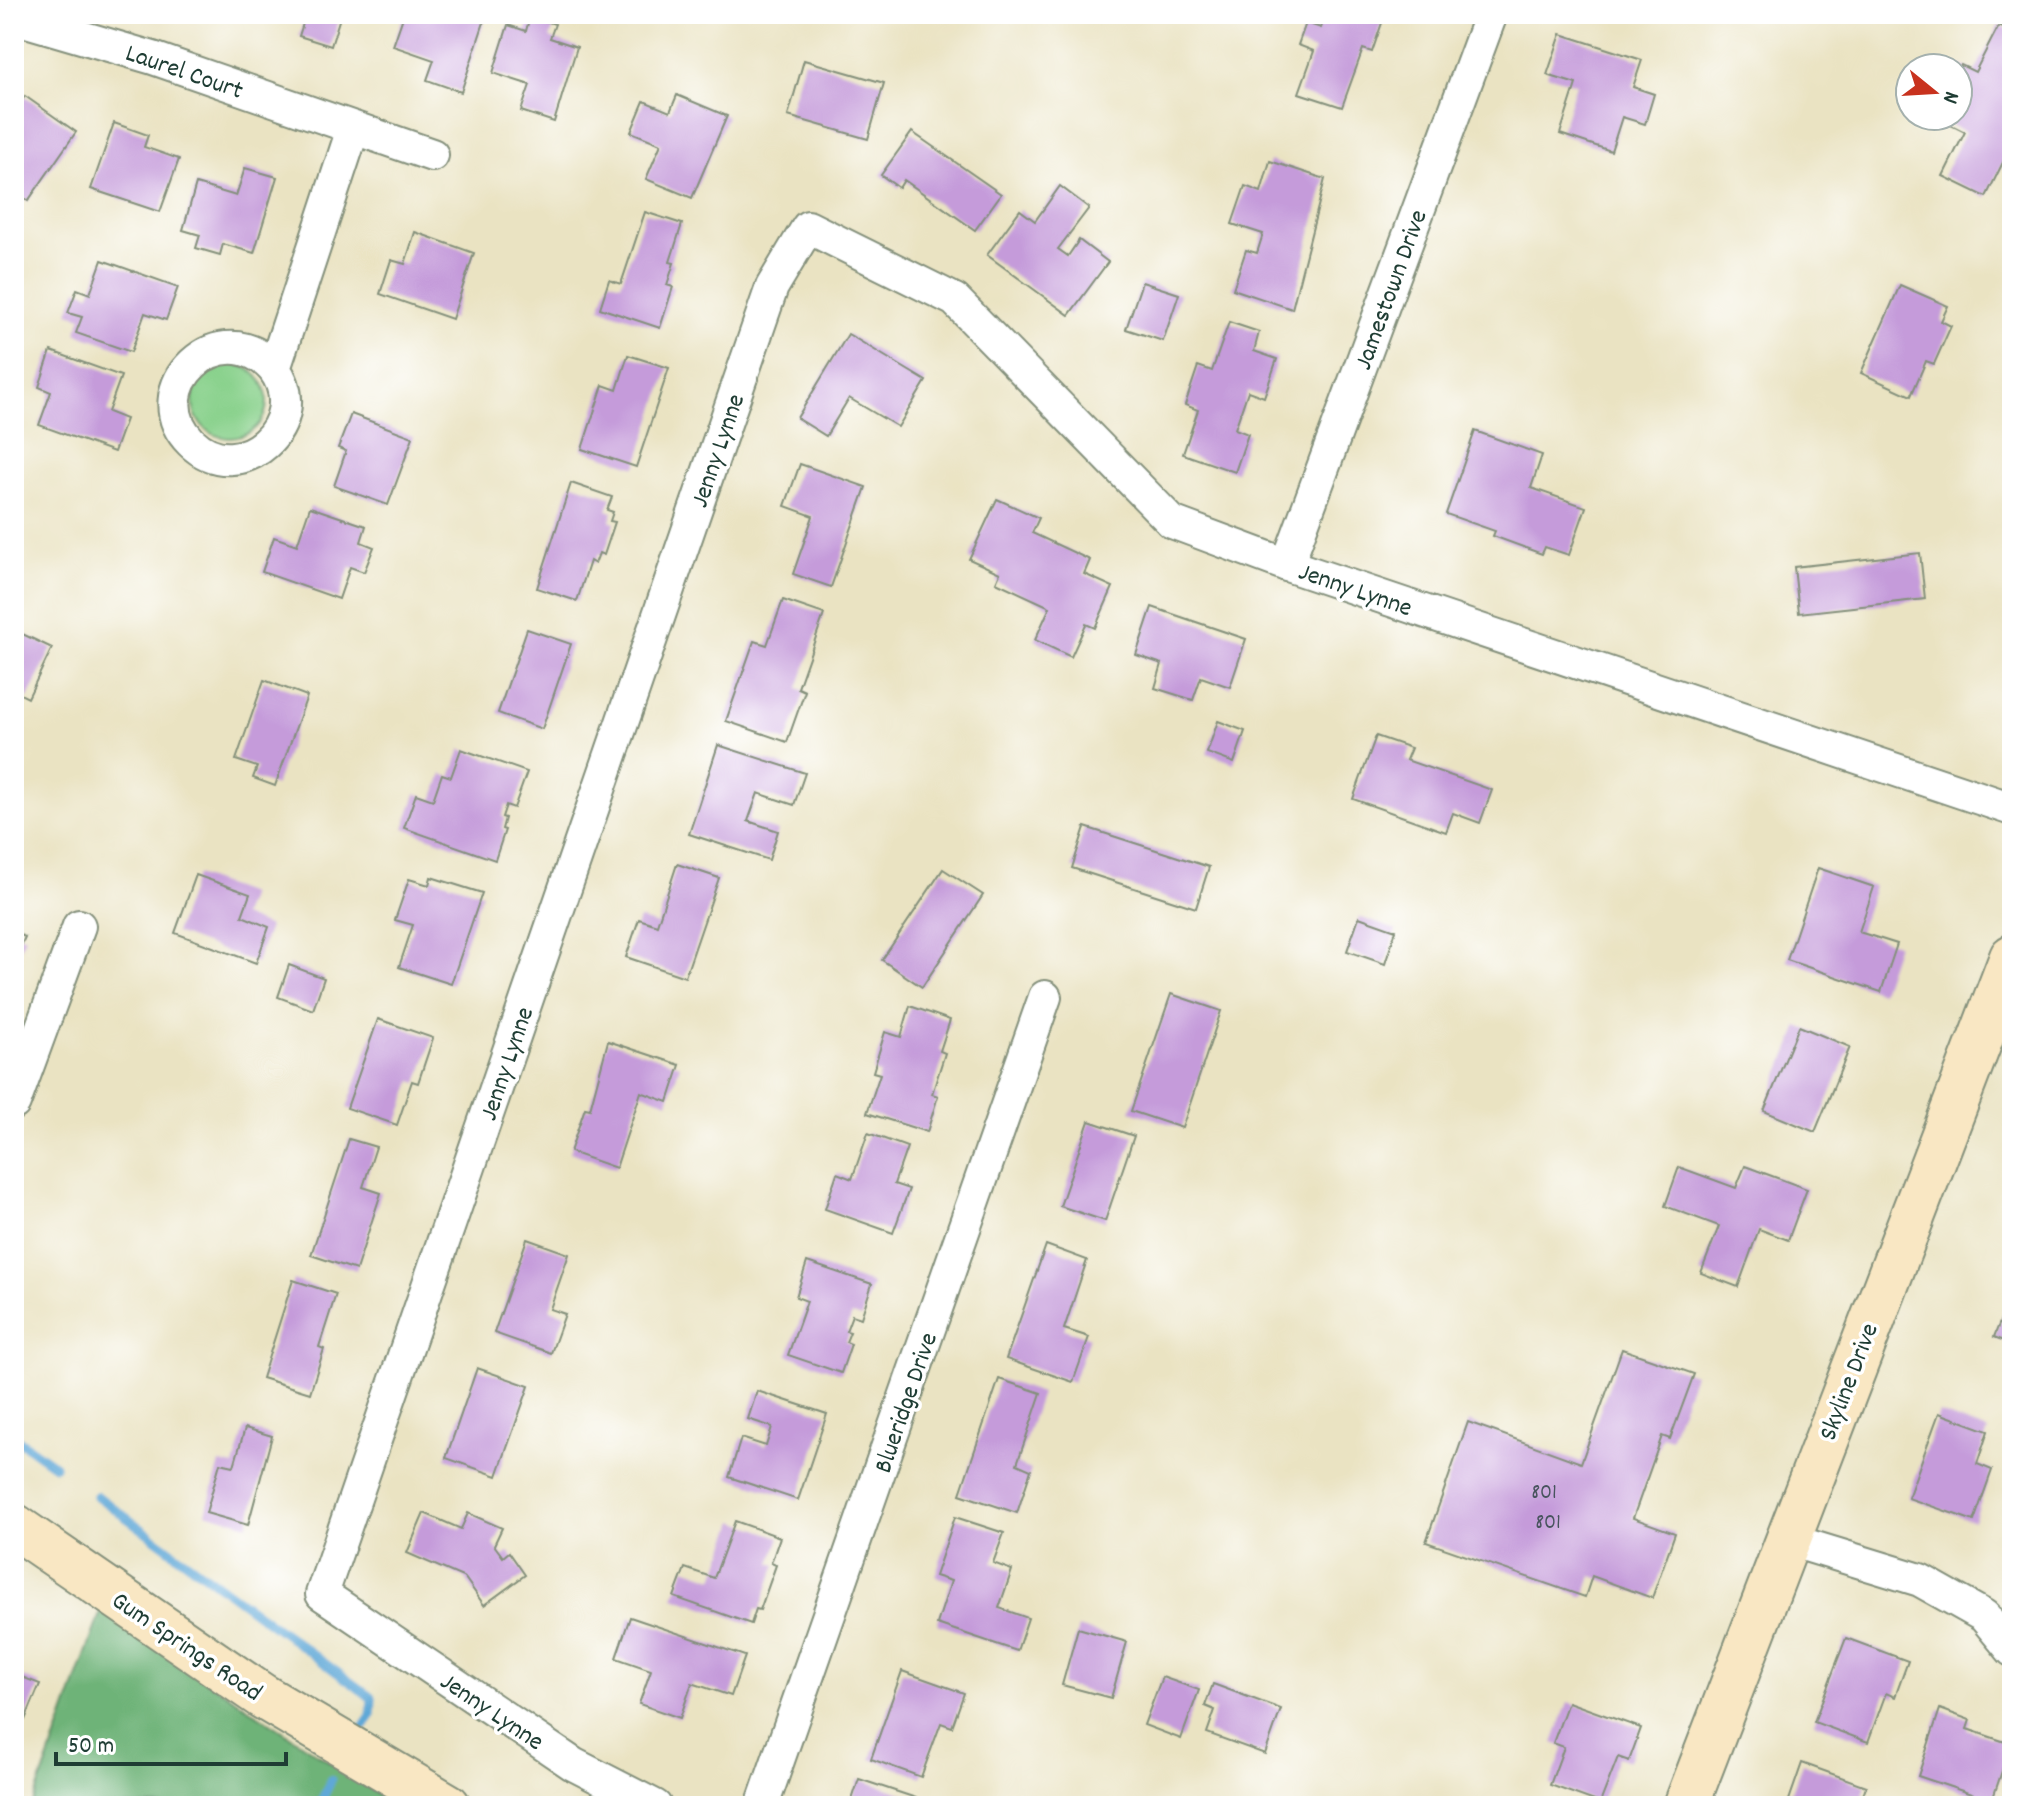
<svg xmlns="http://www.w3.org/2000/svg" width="2026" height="1820" font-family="Dekko,sans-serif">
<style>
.green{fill:#89d18c;stroke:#548760;stroke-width:2}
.forest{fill:#6eb378;stroke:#467856;stroke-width:2}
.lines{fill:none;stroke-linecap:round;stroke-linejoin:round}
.stream{stroke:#5fa8d7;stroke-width:9}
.building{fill:#c59bda}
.street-casing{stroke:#84907b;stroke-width:36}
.secondary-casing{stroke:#84907b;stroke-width:48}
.street{stroke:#fff;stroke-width:32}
.secondary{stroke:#f9e7c3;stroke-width:44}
.labels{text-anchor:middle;stroke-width:7;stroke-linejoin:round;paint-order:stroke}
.number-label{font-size:22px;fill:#48545e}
.street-label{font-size:26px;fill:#1f3d34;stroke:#fff}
</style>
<rect width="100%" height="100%" fill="#fff"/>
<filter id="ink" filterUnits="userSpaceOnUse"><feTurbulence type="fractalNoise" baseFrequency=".0125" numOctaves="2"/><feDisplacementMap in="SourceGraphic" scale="16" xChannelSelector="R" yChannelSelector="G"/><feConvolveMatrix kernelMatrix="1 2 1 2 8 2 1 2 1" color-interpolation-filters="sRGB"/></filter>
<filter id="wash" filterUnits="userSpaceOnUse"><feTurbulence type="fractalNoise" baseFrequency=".006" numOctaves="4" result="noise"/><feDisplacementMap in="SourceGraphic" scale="32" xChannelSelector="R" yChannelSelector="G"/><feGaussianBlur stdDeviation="1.8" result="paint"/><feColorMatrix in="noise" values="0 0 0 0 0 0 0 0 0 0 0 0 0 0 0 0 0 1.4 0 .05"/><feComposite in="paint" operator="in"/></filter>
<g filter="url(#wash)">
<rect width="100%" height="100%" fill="#eae3c2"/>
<!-- green -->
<circle class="green" cx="230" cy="401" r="37"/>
<!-- forest -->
<polygon class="forest" points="101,1611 396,1806 32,1806"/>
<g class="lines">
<!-- stream -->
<g class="stream">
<polyline points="14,1437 55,1466"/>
<polyline points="97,1496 372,1698 371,1716 360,1732"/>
<polyline points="319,1806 331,1780"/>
</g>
</g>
<g id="blocks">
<!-- building -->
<g class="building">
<polygon points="306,14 341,14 331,46 299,36"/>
<polygon points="404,14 486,16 461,92 427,80 434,60 393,46"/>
<polygon points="1326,14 1385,14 1372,52 1363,49 1342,107 1299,93 1314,51 1298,45 1306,23 1321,28"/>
<polygon points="530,16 555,24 550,38 577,47 554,122 521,111 530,85 493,73 508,25 526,31"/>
<polygon points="1999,25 2012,31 2012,144 1986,197 1943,176 1965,132 1949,124 1953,116 1958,116 1958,71 1961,65 1975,72"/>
<polygon points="1561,34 1642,60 1633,87 1654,94 1645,124 1622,117 1611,151 1560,134 1576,84 1547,75"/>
<polygon points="804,60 884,83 868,139 788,116"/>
<polygon points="677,95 727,116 692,198 646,179 661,144 631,132 644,101 670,112"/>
<polygon points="25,96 76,132 28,201 14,191 14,112"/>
<polygon points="114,123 148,135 144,147 179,159 160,212 91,189"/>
<polygon points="912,132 1001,194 975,230 904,180 899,188 881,175"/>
<polygon points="1270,161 1325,179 1292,309 1233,289 1246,250 1257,253 1263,234 1232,224 1245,186 1261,192"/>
<polygon points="245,168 277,177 254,253 223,244 220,255 196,248 200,235 183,230 196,184 236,196"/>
<polygon points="1060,186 1089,208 1058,249 1068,256 1079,240 1108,262 1069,315 987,255 1020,210 1035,221"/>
<polygon points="645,212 682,224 670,262 674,263 667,285 673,287 660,328 600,308 609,280 621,284"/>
<polygon points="415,232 474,253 452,319 380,294 391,260 405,264"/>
<polygon points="102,260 178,287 166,320 145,313 131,352 76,333 82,317 68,313 77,289 90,294"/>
<polygon points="1142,282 1179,294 1163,341 1126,329"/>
<polygon points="1900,285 1948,306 1941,321 1951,326 1934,364 1926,361 1911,396 1861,373"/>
<polygon points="1229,322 1259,332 1254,351 1277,359 1264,397 1248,391 1235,429 1248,434 1235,472 1183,454 1198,410 1185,405 1198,366 1212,371"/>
<polygon points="848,334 926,381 898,427 849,398 826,436 797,418"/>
<polygon points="51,351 121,376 108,412 126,419 114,452 39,425 51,392 39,387"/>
<polygon points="628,355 669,368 636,467 582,449 603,385 617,390"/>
<polygon points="351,414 413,437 388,505 334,486 346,451 338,448"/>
<polygon points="1475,431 1542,455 1531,488 1586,507 1569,555 1545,547 1542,554 1493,536 1495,531 1446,514"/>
<polygon points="800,464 866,487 831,587 793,574 813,516 785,506"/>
<polygon points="571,483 612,497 607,510 613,512 610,521 615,522 604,555 599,553 595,564 590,561 577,601 537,588"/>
<polygon points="997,499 1039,518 1032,533 1090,560 1084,574 1113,587 1095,628 1086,624 1071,657 1035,640 1050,607 996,582 1000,573 969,559"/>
<polygon points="310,507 366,526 361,542 374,547 364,572 350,567 339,599 262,572 274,537 297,545"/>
<polygon points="1920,553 1925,599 1799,613 1794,567"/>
<polygon points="783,600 824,614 798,688 805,691 787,742 726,721 754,641 767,645"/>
<polygon points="1152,607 1246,639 1230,687 1201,677 1193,700 1155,688 1162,664 1136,655"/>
<polygon points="527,629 571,644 542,729 498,713"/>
<polygon points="14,630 52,648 28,698 14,691"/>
<polygon points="264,680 307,696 275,786 253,778 257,767 236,760"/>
<polygon points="1218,721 1245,731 1234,763 1207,753"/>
<polygon points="1376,736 1411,748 1406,760 1492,790 1480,823 1453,813 1446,832 1353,799"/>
<polygon points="718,745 805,773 794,805 758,793 748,821 778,831 769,860 689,834"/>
<polygon points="461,749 527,772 514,808 506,805 502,817 505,818 502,829 505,830 495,860 404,828 416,794 433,800 442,774 451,777"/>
<polygon points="1085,827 1209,867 1196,908 1072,868"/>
<polygon points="677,864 719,878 685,977 626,957 639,919 657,925"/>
<polygon points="1818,868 1874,887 1859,932 1897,944 1881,992 1787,960"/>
<polygon points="943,869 983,895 922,987 882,960"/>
<polygon points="196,875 250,894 242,916 269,927 256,963 175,933"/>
<polygon points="431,877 482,893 451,984 399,967 413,925 395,920 409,879 429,885"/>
<polygon points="1359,917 1396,930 1385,964 1347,951"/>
<polygon points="14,932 25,937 14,961"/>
<polygon points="289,965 324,978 313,1010 278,997"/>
<polygon points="1171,994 1221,1011 1182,1128 1131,1111"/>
<polygon points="910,1006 950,1020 940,1051 945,1053 932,1094 938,1096 927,1132 867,1113 880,1074 873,1072 885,1032 901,1037"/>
<polygon points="378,1019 433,1038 418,1083 412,1081 397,1125 347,1108"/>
<polygon points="1799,1026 1850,1047 1815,1132 1764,1111"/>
<polygon points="608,1041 680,1065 668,1102 641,1092 616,1168 570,1152 585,1108 590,1109"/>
<polygon points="1089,1121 1134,1136 1105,1221 1060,1206"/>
<polygon points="868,1133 907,1147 894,1184 909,1189 893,1233 825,1209 837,1173 852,1179"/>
<polygon points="349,1139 376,1147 363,1187 381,1193 356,1270 311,1255"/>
<polygon points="1745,1166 1807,1189 1788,1240 1759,1229 1738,1287 1701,1273 1719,1226 1665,1206 1679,1167 1736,1188"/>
<polygon points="527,1239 569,1254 550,1309 565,1314 551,1353 494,1333"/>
<polygon points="1046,1245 1087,1260 1064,1329 1089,1337 1073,1382 1006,1359"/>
<polygon points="807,1262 872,1284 861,1318 852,1315 846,1331 850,1332 846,1342 851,1344 841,1373 788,1355 807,1301 796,1297"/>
<polygon points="293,1280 336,1294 319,1347 324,1349 310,1393 262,1378"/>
<polygon points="2012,1292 2012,1344 1994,1337"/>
<polygon points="1622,1349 1694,1374 1670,1439 1662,1436 1633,1518 1675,1533 1652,1598 1592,1576 1585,1597 1426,1542 1468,1422 1581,1463"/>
<polygon points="477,1368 529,1386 497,1476 446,1458"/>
<polygon points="999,1379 1041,1393 1017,1464 1031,1470 1017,1513 960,1494"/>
<polygon points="757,1391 827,1414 798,1500 729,1477 741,1438 766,1446 772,1427 748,1419"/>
<polygon points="1939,1413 1988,1431 1977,1464 1992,1470 1974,1521 1908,1498"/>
<polygon points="245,1428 272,1436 248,1525 206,1513 220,1463 234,1466"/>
<polygon points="424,1513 461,1529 468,1513 502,1528 494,1545 503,1557 509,1552 525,1575 484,1605 465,1578 407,1553"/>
<polygon points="955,1517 1004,1533 993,1563 1012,1570 999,1608 1028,1618 1017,1651 937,1624 951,1581 935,1576"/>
<polygon points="735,1521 780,1537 771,1563 776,1565 760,1610 756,1609 751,1624 674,1597 685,1568 714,1578"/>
<polygon points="630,1617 745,1656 731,1696 692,1683 680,1718 639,1704 651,1670 616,1658"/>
<polygon points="1078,1628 1127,1642 1111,1698 1062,1685"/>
<polygon points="1846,1638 1908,1661 1895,1697 1886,1693 1868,1742 1814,1722"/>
<polygon points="902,1671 964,1693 952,1727 941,1723 921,1777 871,1759"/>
<polygon points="14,1674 40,1684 25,1720 14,1716"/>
<polygon points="1162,1677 1199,1690 1181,1739 1144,1725"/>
<polygon points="1213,1684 1281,1709 1265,1754 1207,1733 1215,1710 1205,1706"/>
<polygon points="1568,1702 1641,1728 1629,1761 1618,1757 1600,1803 1550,1785 1564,1747 1553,1743"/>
<polygon points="1940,1709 1970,1720 1967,1729 2011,1744 1992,1801 1918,1776"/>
<polygon points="1802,1763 1866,1786 1859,1806 1787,1806"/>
<polygon points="859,1779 937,1805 937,1806 850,1806"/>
</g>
</g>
</g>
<g filter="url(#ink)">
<use href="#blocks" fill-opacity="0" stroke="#84907b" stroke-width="2"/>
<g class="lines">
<defs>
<g id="street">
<polyline points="14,21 23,20 153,58 432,155"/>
<path d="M274,369C313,422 240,490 191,442C139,390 221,309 274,369L353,129"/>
<polyline points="1287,565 1491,14"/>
<polyline points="14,1103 79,926"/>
<polyline points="1786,1539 1920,1580 1984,1616 2012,1650"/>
<polyline points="655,1806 573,1764 322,1594 772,287 808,227 955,300 1172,522 1287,565 2012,809"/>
<polyline points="762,1806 1045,997"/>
</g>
<g id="secondary">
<polyline points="14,1526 262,1696 448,1806"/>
<polyline points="1686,1806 2012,957"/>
</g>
</defs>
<!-- street casing -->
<use href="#street" class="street-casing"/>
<!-- secondary casing -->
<use href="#secondary" class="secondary-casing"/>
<!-- street -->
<use href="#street" class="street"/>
<!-- secondary -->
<use href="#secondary" class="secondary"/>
</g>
</g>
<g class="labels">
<!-- number labels -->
<g class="number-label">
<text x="1544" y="1498">801</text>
<text x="1548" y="1528">801</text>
</g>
<!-- street labels -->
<g class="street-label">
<text transform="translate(185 70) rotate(19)" y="9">Laurel Court</text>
<text transform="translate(1389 289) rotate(-70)" y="9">Jamestown Drive</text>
<text transform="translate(716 450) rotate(-71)" y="9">Jenny Lynne</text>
<text transform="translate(1356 588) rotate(19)" y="9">Jenny Lynne</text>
<text transform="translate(505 1063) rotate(-71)" y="9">Jenny Lynne</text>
<text transform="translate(1847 1381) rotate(-69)" y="9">Skyline Drive</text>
<text transform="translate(904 1402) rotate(-71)" y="9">Blueridge Drive</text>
<text transform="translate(188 1645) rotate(34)" y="9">Gum Springs Road</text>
<text transform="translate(493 1710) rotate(34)" y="9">Jenny Lynne</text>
</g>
</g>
<!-- margin -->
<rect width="2026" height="1820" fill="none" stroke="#fff" stroke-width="48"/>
<!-- north arrow -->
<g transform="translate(1934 92) rotate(108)"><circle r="38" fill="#ffffff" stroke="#a5b1ae" stroke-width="2"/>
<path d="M0-6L14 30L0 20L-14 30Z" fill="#c8321e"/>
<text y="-12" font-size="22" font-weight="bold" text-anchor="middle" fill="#1f3d34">N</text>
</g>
<!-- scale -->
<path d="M56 1752v12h230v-12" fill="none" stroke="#1f3d34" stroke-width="4"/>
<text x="68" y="1752" font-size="24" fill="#1f3d34" stroke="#ffffff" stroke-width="6" paint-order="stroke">50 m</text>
</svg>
